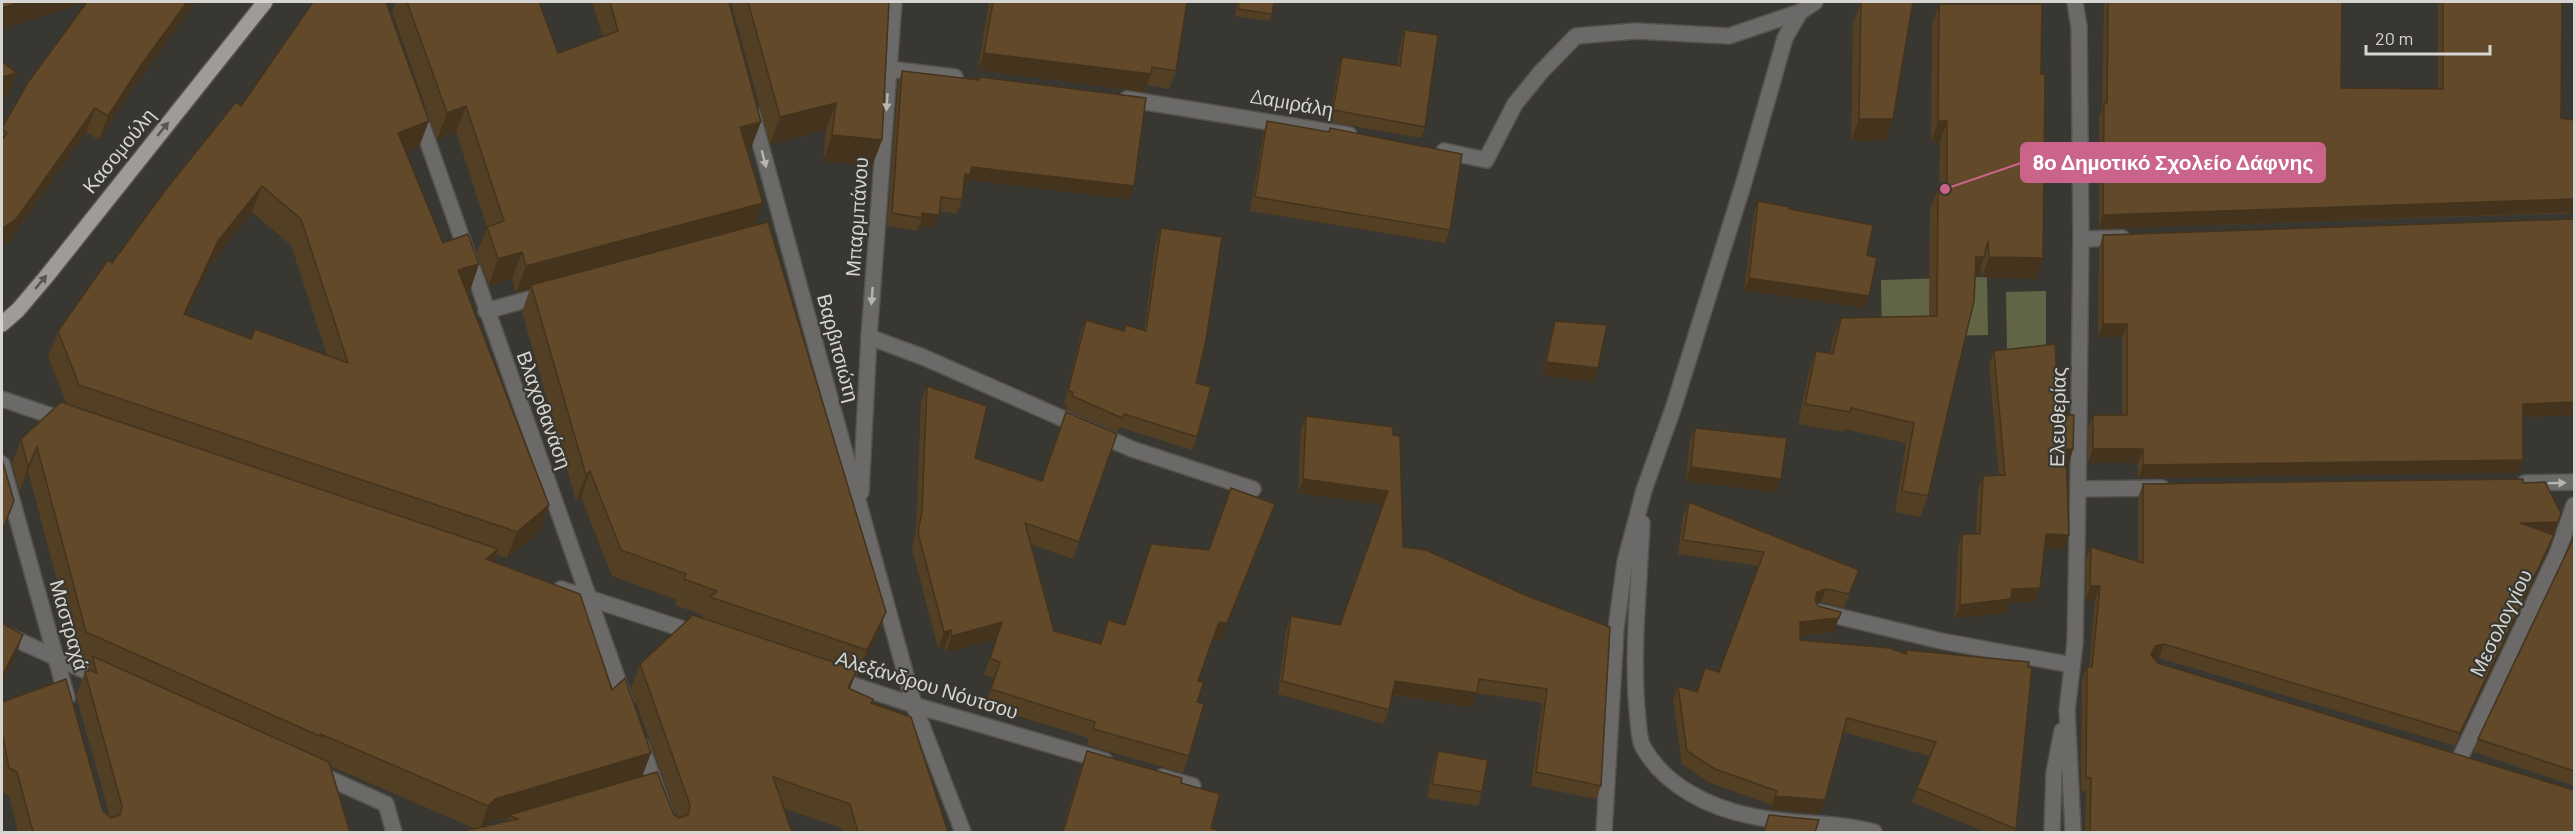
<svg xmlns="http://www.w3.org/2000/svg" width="2576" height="834" font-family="Barlow,sans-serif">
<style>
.green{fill:#626545}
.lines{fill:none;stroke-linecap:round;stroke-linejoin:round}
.minor-casing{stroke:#55534e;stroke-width:18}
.major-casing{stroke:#55534e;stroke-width:18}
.minor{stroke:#6c6a68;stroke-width:15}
.major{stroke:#a09b97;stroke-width:15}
.wall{fill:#533f24;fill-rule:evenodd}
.shaded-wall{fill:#44331d}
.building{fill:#61492a;stroke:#44331d;stroke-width:1.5;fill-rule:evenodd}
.oneway{fill:#b6b5b2}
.oneway2{fill:#585550}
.labels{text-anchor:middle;stroke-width:4.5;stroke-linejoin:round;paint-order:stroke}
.street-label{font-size:20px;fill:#d6d5d1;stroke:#393731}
.leader{fill:none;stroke:#ca648a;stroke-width:2}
.callout-dot{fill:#ca648a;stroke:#393731;stroke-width:2}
.callout{fill:#ca648a;stroke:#ca648a;stroke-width:2}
.callout-label{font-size:21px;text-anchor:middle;font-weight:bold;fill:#fff}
</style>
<rect width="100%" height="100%" fill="#393731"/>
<!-- green -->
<g class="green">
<polygon points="1987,277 1988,335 1882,337 1881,280"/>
<polygon points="2046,291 2046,348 2007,349 2006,292"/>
</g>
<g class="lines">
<defs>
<g id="minor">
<polyline points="889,69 955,77"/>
<polyline points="1127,99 1349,135"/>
<polyline points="752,113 914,705 963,832"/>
<polyline points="418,114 626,703"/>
<polyline points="1444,151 1486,160 1515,104 1541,72 1576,36 1636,31 1729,36 1800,12"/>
<polyline points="2081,239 2122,238"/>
<polyline points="486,311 544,295"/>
<polyline points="869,337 923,357 1132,449 1253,489"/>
<polyline points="2,399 67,421"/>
<polyline points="2,464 67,698"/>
<polyline points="2525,483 2574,482"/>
<polyline points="2078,489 2162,488"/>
<polyline points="861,492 869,337 894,2"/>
<path d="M1642,523C1639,588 1631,656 1638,720C1639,728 1639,740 1643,747C1665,786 1708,807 1751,816C1792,825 1834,821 1874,832"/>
<polyline points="561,589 698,634"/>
<polyline points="1820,612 1941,641 2072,665"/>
<polyline points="2,633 103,679"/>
<polyline points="832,678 914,705 1105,761"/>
<polyline points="641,745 672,832"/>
<polyline points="2460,758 2557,554 2574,505"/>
<polyline points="317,773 386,804 394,832"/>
<polyline points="1162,777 1193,786"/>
<polyline points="1604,832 1616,629 1625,562 1644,490 1673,409 1744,182 1785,38 1800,12 1815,2"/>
<polyline points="2052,832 2054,773 2062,731"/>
<polyline points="2073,832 2067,710 2075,643 2078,489 2081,239 2079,27 2075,2"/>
</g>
<polyline id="major" points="2,324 18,310 46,277 265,2"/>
</defs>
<!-- minor casing -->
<use href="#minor" class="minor-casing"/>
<!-- major casing -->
<use href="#major" class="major-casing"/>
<!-- minor -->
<use href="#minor" class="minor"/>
<!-- major -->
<use href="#major" class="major"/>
</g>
<!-- wall -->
<g class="wall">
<polygon points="87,2 196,2 130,92 99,140 86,132 9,242 2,247 2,128"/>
<path d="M395,2H539L558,53L603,37L592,2H729L751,148L747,150L754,226L886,612L876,638L857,676L855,675L850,689L873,699L872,703L948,832H843L841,828L783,808L792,832L476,829L330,766L350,832H18L9,795L2,792V702L110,817L76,695L85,672L87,671L90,662L77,656L28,471L20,491L12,463L21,439L67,404L48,357L58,331L241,106L419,147L406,152L443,243L470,291H467L549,505L540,531L507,558L496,554L493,562L643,776L674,815L677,817L631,688L640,664L702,618L703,615L675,605L677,600L612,576L581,497L576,501L522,312L530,289L516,293L512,279L489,285L477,253L487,227L456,132L437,140L392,11ZM252,212L291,245L327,355L251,339L186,315L209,267ZM509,816L507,822L482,827L486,823Z"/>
<polygon points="731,2 889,2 882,140 872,166 823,161 826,130 770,144"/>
<polygon points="989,2 1187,2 1176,71 1169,89 1147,85 1144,92 978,70"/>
<polygon points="1237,2 1274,2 1272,14 1269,21 1235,16"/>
<polygon points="1861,2 1893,119 1885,141 1851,141 1853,23"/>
<polygon points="2104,2 2342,2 2341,88 2438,89 2438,2 2562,2 2561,118 2574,120 2574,213 2099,229 2099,117 2102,108"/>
<polygon points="1939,4 2041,74 2043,258 2036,279 1982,277 1981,266 1977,277 1975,277 1928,496 1920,517 1895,512 1906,443 1844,429 1843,432 1798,424 1809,371 1816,351 1830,354 1833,338 1841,318 1929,316 1930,208 1938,188 1939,188 1940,142 1931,142 1932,24"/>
<polygon points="1405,30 1425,127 1421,138 1329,122 1338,68 1342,57 1397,66 1401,42"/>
<polygon points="902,71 978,80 980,77 1134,186 1129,199 969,180 965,188 963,188 962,200 957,214 939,211 934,228 919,226 917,231 887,226 898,84"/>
<polygon points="1267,121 1329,132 1330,128 1450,230 1445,243 1250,211 1263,135"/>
<polygon points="1758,201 1789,209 1867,255 1869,296 1865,308 1744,290 1754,213"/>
<polygon points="2574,219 2574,415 2523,417 2523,460 2518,473 2138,478 2138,463 2088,463 2088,428 2093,415 2122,415 2122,337 2098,337 2099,248 2103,235"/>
<polygon points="1161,228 1196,383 1197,437 1192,450 1119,427 1117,432 1067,410 1068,406 1064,404 1081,333 1086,320 1124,331 1144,331 1156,242"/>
<polygon points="1555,321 1598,368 1593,382 1542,375 1551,335"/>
<polygon points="1994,351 2059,415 2073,449 2069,463 2067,463 2064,549 2044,548 2040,588 2035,602 2010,602 2006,613 1955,618 1958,547 1962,534 1976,534 1978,489 1983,476 1999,475 1989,365"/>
<polygon points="927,386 975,458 1042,481 1117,434 1073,559 1030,544 1054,631 1100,644 1108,620 1125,624 1151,544 1209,550 1269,521 1221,640 1213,639 1198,681 1197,702 1189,756 1183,773 1087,745 1089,738 985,706 994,678 984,675 996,639 946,652 945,647 938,648 912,549 916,528 921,402"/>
<polygon points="1306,416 1393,427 1403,547 1525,595 1601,786 1596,799 1531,786 1542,703 1477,693 1472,707 1392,695 1389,710 1384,724 1278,694 1286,630 1291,616 1340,625 1383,505 1298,493 1301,429"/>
<polygon points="1695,428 1781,479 1776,492 1686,481 1690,441"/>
<polygon points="2523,483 2561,513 2549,548 2455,746 2159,658 2154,659 2158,663 2574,832 2085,832 2086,792 2081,790 2082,680 2087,667 2089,667 2095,600 2086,600 2086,560 2091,547 2138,561 2138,498 2143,484"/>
<polygon points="1689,502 1854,584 1844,608 1821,602 1817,604 1834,632 1800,636 1800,640 1890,648 2016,829 2015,832 1985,832 1912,802 1930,756 1843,732 1820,814 1770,809 1772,805 1710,783 1682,764 1673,700 1678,686 1697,692 1719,672 1758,566 1678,554 1683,516"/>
<polygon points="2574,543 2574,786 2474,752 2478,739"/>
<polygon points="1087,751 1181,783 1211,828 1224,832 1062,832 1082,764"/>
<polygon points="1438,751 1482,792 1478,806 1427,798 1433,765"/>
</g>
<!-- shaded-wall -->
<g class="shaded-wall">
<polygon points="21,2 87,2 2,29 2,8"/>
<polygon points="187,2 196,2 130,92 99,140 108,116 139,68"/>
<polygon points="984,53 1151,74 1144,92 978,70"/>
<polygon points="17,73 8,97 2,99 2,77"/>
<polygon points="836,103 826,130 770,144 780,117"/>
<polygon points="466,106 456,132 437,140 447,113"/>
<polygon points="95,108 86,132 9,242 2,247 2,228"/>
<polygon points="1859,119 1893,119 1885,141 1851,141"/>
<polygon points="429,121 419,147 389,159 398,133"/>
<polygon points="1938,121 1947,121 1940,142 1931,142"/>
<polygon points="761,122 751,148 730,154 740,127"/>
<polygon points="832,135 882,140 872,166 823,161"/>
<polygon points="972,167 1134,186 1129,199 969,180 965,188 960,188 965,174"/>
<polygon points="262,186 252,212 209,267 174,340 184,314 218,241"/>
<polygon points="2574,199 2574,212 2099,229 2103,215"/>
<polygon points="763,203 753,229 531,285 530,289 516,293 526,266"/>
<polygon points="922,213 939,215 934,228 919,226 922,218"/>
<polygon points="522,252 512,279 489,285 498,259"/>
<polygon points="1976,257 1984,257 1977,277 1968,277"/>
<polygon points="1989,257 2043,258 2036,279 1982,277"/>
<polygon points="479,264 470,291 449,296 458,270"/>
<polygon points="1749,278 1869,296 1865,308 1744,290"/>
<polygon points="2103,324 2127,324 2122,337 2098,337"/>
<polygon points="1546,362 1598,368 1593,382 1542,375"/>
<polygon points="2574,402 2574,415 2518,417 2523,404"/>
<polygon points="37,447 28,471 20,491 28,467"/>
<polygon points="2066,449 2073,449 2069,463 2061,463"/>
<polygon points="2093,449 2143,449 2138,463 2088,463"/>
<polygon points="2523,460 2518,473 2138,478 2143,465"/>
<polygon points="1691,467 1781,479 1776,492 1686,481"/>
<polygon points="590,471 581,497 576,501 586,475"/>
<polygon points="1303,479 1388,491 1383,505 1298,493"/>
<polygon points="14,501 7,520 2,533 2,531"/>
<polygon points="1275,504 1221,640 1213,639 1219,622"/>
<polygon points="549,505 540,531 507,558 517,532"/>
<polygon points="2558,522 2553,535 2520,523"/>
<polygon points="2046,534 2069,535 2064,549 2041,547"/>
<polygon points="2554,535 2549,548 2455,746 2460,733"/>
<polygon points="498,549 489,573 486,559"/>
<polygon points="2090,586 2100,586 2095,600 2086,600"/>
<polygon points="2040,588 2035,602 2010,602 2006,613 1955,618 1960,605 2012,589"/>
<polygon points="1826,589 1821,602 1812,606 1817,592"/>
<polygon points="886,612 876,638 857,676 867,650"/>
<polygon points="1841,612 1834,632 1795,636 1800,622"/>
<polygon points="1002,622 996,639 946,652 952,636"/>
<polygon points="951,630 945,647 938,648 944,632"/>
<polygon points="23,635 15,658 2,683 2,676"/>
<polygon points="2164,644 2159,658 2150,660 2155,646"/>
<polygon points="857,670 848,693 848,688"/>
<polygon points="1395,681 1477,693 1472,707 1390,694"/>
<polygon points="651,753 642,777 486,823 480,830 488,806 495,799"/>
<polygon points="1775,796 1825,800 1820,814 1770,809"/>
</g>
<!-- building -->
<g class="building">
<polygon points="2,2 21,2 2,8"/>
<polygon points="87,2 187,2 139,68 108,116 95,108 17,218 5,227 2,228 2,140 7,133 2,128 29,81"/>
<path d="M313,2H386L429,121L398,133L443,243L468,234L479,264L458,270L549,505L517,532L79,385L58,331L108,260L112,263L167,188L236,102L241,106ZM262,186L301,219L348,363L255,329L251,339L184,314L218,241Z"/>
<polygon points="407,2 539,2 558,53 618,31 610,2 729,2 761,122 740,127 763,203 526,266 522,252 498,259 487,227 504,221 466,106 447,113"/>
<polygon points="748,2 889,2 882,140 832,135 836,103 780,117"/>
<polygon points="993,2 1187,2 1176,71 1152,67 1151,74 984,53"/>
<polygon points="1239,2 1274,2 1272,14 1238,9"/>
<polygon points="1861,2 1913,2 1893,119 1859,119"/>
<polygon points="2108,2 2342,2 2341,88 2443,89 2443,2 2562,2 2561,118 2574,120 2574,199 2103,215 2104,103 2107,103"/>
<polygon points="1939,4 2042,4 2041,74 2045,74 2043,258 1989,257 1988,241 1984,257 1976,257 1974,301 1928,496 1902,491 1914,423 1851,408 1850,412 1805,404 1816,351 1833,354 1841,318 1937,316 1938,188 1947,188 1947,121 1938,121"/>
<polygon points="1405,30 1438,35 1425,127 1333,110 1342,57 1400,66"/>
<polygon points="2,62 17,73 2,77"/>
<polygon points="902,71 979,80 980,77 1146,98 1134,186 972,167 970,175 965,174 962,200 941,197 939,215 922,213 922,218 892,213"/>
<polygon points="1267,121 1329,132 1330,128 1462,154 1450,230 1255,197"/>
<polygon points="1758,201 1789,207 1789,209 1873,225 1867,255 1877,258 1869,296 1749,278"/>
<polygon points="2574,219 2574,402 2523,404 2523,460 2143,465 2143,449 2093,449 2093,415 2127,415 2127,324 2103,324 2103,235"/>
<polygon points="768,222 886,612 867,650 710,597 717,591 684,579 686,574 621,550 590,471 586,475 531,285"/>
<polygon points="1161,228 1222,237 1206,340 1196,383 1211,387 1197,437 1124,414 1122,418 1072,396 1073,392 1068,391 1086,320 1124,331 1126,325 1146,331"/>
<polygon points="1555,321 1607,325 1598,368 1546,362"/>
<polygon points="2055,344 2059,415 2074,415 2073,449 2066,449 2069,535 2046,534 2040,588 2012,589 2011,599 1960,605 1962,534 1980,534 1983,476 2005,475 1994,351"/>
<polygon points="927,386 987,406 975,458 1042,481 1066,412 1117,434 1079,542 1025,523 1054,631 1101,644 1108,620 1125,625 1151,544 1209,550 1231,488 1275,504 1227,623 1219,622 1198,681 1204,682 1197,702 1204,704 1189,756 1093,729 1095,722 991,689 1000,662 990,658 1002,622 952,636 951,630 944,632 918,533 922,511"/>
<polygon points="61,402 498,549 486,559 580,594 612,690 625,678 651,753 495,799 488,806 321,734 322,737 86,632 37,447 28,467 21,439"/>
<polygon points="1306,416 1393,427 1393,435 1400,436 1403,547 1426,550 1525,595 1610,627 1601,786 1536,772 1547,689 1479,679 1477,693 1395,681 1389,710 1282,681 1291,616 1340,625 1388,491 1303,479"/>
<polygon points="1695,428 1787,438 1781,479 1691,467"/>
<polygon points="2,459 14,501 2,531"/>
<polygon points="2523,479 2523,483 2545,482 2561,513 2558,522 2520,523 2554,535 2460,733 2164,644 2155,646 2151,655 2158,663 2574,790 2574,832 2090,832 2091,778 2086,777 2087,667 2092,667 2100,586 2090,586 2091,547 2143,563 2143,484"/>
<polygon points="1689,502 1859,570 1849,594 1826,589 1817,592 1815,600 1818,606 1841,612 1839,618 1800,622 1800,640 1890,648 1906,654 1907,650 2029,662 2028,667 2032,667 2016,829 1917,788 1936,742 1847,718 1825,800 1775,796 1777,791 1715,769 1687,751 1678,686 1697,692 1705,668 1719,672 1764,552 1683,540"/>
<polygon points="2572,541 2574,543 2574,771 2478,739"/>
<polygon points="693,615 857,670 848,688 873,699 871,703 911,717 948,832 858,832 850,804 773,777 792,832 459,832 518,819 509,815 657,772 674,815 679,818 688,815 690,805 640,664"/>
<polygon points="2,623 23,635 2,676"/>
<polygon points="92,656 329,762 350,832 33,832 17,772 9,768 2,731 2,702 66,679 103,811 111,818 120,815 122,806 85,672 90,670 97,673"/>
<polygon points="1087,751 1182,778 1181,783 1220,794 1211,828 1224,832 1063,832"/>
<polygon points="1438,751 1488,760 1482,792 1432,784"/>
<polygon points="1769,815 1819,820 1815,832 1764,832"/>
</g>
<!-- one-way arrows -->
<defs><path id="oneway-solid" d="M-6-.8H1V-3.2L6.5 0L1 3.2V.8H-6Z" transform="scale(1.5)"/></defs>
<g class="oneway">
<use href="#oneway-solid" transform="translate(887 102) rotate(94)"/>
<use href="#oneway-solid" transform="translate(764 159) rotate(75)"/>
<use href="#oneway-solid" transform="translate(872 296) rotate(94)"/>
<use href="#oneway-solid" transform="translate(2557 483) rotate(-1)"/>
</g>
<g class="oneway2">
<use href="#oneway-solid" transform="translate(163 129) rotate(-51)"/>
<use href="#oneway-solid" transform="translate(41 282) rotate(-50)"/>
</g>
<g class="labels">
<!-- street labels -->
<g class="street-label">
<text transform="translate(1292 103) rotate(10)" y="7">Δαμιράλη</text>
<text transform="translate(119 151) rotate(-51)" y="7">Κασομούλη</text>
<text transform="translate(857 217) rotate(-86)" y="7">Μπαρμπάνου</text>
<text transform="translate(838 348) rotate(75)" y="7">Βαρβιτσιώτη</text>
<text transform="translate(544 410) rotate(70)" y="7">Βλαχοθανάση</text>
<text transform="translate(2058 417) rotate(-89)" y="7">Ελευθερίας</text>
<text transform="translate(2501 623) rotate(-64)" y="7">Μεσολογγίου</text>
<text transform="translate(69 625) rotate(74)" y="7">Μαστραχά</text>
<text transform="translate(927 685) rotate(17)" y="7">Αλεξάνδρου Νόυτσου</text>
</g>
</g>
<!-- callouts -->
<path class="leader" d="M1945 189L2021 163"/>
<circle class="callout-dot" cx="1945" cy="189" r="6"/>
<rect class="callout" x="2021" y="143" width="304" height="39" rx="6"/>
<g class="callout-label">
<text x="2173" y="170">8ο Δημοτικό Σχολείο Δάφνης</text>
</g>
<!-- border -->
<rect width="2576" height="834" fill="none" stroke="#d6d5d1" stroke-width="6"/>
<!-- scale -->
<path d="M2366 45v9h124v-9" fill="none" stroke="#d6d5d1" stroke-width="3"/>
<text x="2375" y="45" font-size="18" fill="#d6d5d1" stroke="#393731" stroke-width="4.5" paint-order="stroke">20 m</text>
</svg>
